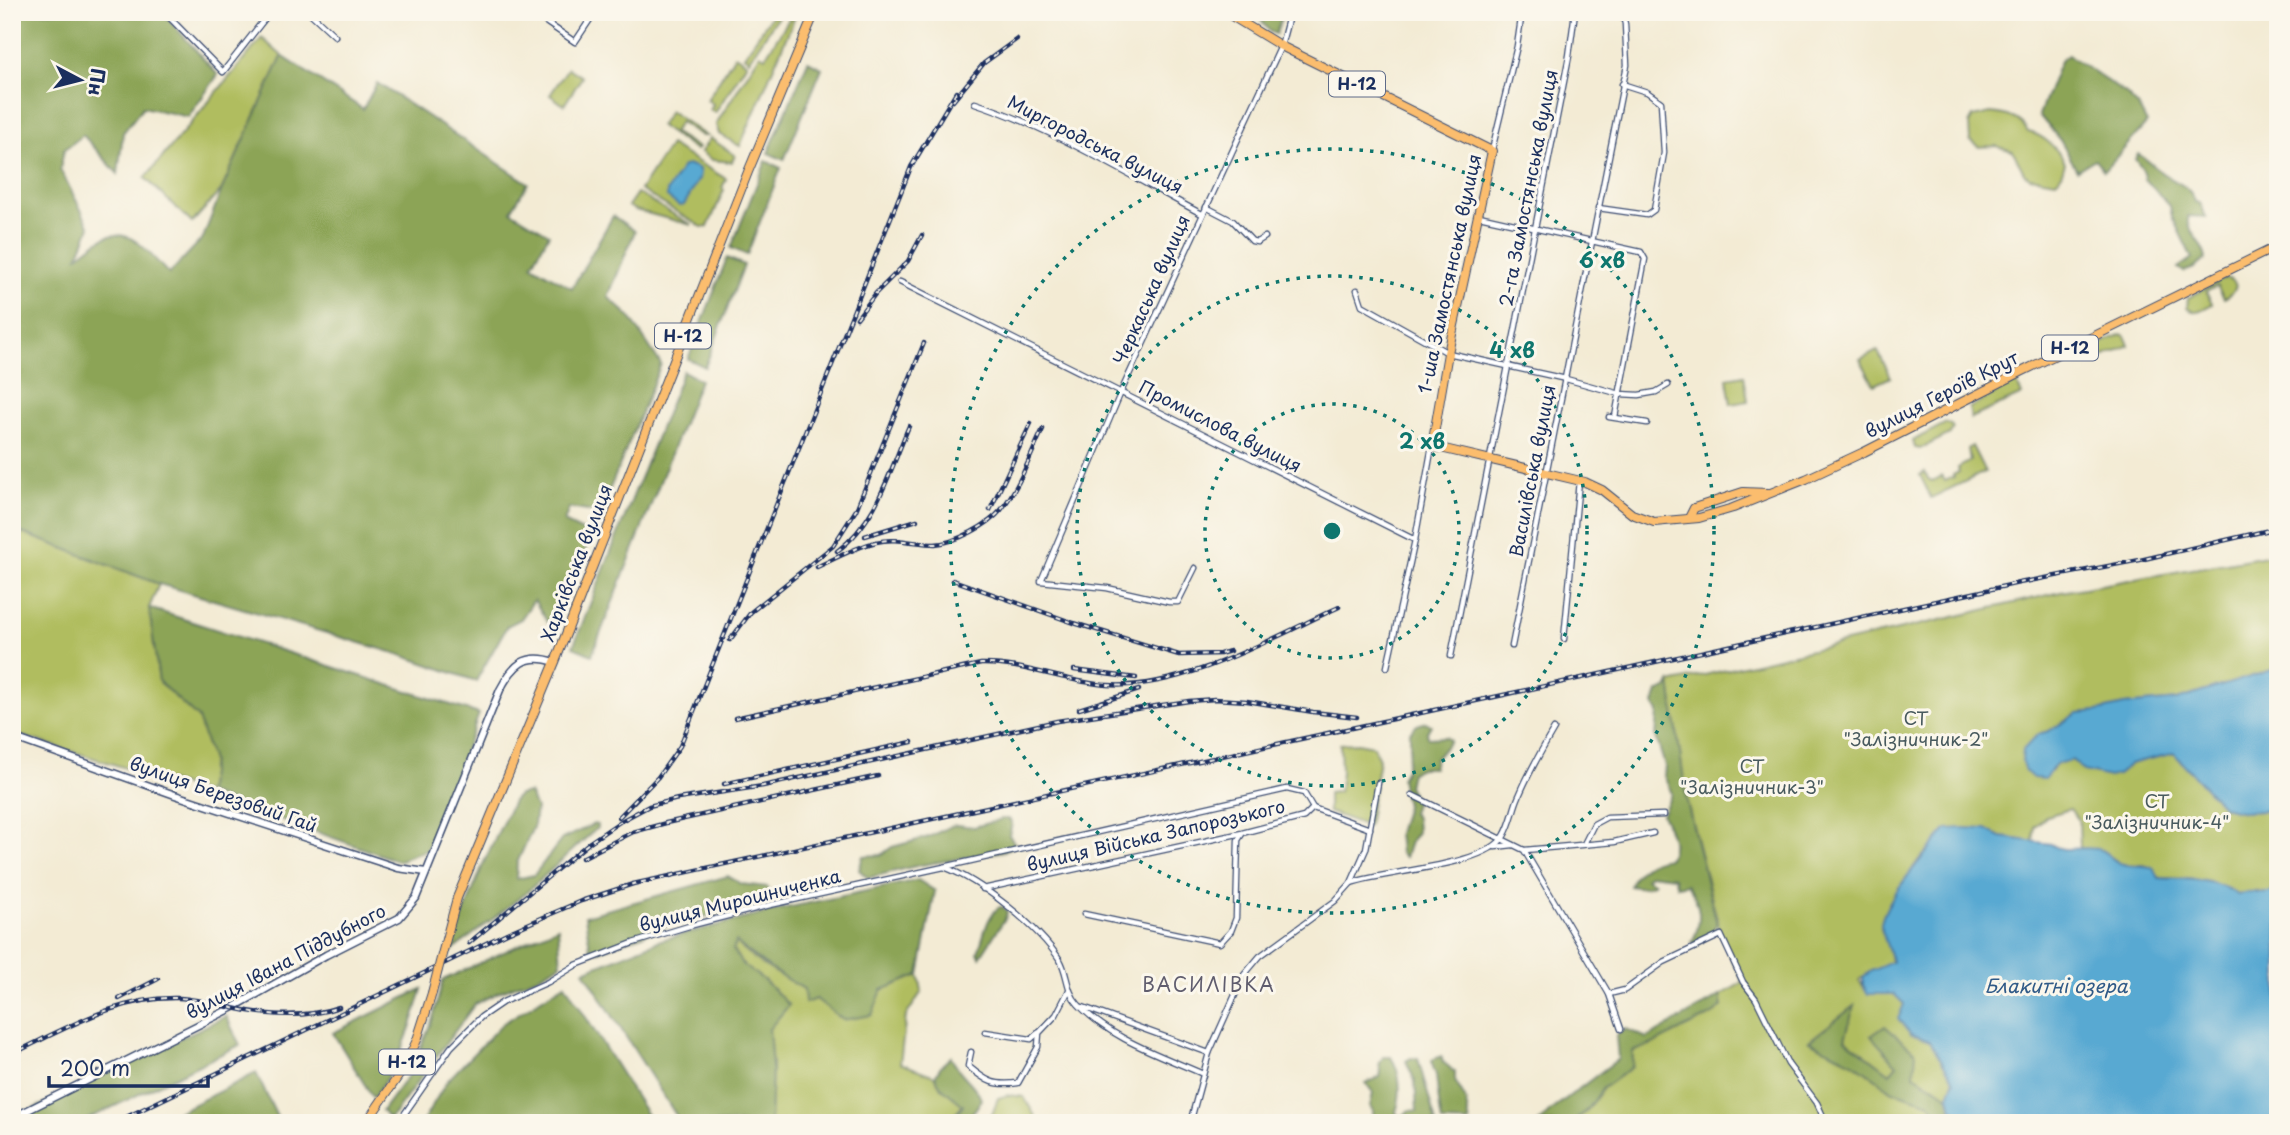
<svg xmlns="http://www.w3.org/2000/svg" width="2290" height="1135" font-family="'Playpen Sans',sans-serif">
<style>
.green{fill:#b0bd5f;stroke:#66765e;stroke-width:2}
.forest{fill:#8ca456;stroke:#546a5a;stroke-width:2}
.water{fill:#58a9d2;stroke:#3a6c98;stroke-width:2}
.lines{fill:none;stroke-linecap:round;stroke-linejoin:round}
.minor-casing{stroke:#3b4b70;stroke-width:7}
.tertiary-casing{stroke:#3b4b70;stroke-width:9}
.primary-casing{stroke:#3b4b70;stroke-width:10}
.minor{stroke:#fff;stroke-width:4.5}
.tertiary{stroke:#fff;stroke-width:6}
.primary{stroke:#fbbd6e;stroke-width:8}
.rail-casing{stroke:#1b2f5e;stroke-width:4.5}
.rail{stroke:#fbf7ec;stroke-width:2;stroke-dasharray:5;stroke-linecap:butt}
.primary-bridge-casing{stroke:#3b4b70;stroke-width:10;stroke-linecap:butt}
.primary-bridge{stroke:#fbbd6e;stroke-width:8}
.ring{fill:none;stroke:#0f766e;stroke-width:3.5;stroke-dasharray:3.5 7}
.labels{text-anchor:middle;stroke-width:6;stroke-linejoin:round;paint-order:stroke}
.shield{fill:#fbf7ec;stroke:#5e6b89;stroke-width:2}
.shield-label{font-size:16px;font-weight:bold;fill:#1b2f5e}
.street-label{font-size:18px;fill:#1b2f5e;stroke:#fbf7ec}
.park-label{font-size:18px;fill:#485a5e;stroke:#fbf7ec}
.neighbourhood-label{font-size:19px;letter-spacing:2px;fill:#605d6e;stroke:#fbf7ec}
.water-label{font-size:19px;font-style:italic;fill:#305a87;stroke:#fbf7ec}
.centre{fill:#0f766e;stroke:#fbf7ec;stroke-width:3.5}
.ring-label{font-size:21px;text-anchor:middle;font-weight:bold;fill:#0f766e;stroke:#fbf7ec;stroke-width:6;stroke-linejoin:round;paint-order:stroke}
</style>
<rect width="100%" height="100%" fill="#fbf7ec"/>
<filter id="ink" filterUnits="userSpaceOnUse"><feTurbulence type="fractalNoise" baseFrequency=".0143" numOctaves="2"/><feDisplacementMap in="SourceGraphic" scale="14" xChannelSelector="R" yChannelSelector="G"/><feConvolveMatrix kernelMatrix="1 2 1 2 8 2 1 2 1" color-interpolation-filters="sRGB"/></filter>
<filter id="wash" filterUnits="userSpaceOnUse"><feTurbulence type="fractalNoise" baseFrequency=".00686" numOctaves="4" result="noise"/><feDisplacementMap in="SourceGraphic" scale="28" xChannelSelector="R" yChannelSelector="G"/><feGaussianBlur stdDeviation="1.57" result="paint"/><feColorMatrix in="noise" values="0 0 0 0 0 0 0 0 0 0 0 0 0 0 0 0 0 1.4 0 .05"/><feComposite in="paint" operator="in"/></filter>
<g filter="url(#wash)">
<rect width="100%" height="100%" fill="#f3ebd4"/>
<!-- green -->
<g class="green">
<polygon points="774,12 781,12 749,60 744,56"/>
<polygon points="787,12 797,12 740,146 719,134 716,124 760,54 765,57 791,16"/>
<polygon points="262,38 282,56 222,189 192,223 145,178"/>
<polygon points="735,55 747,63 715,113 710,110 713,104 707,100"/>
<polygon points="568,68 582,77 564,105 550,95"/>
<polygon points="670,111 706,136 702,136 680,122 673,132 698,148 696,150 660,126"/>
<path d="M1991,113C2007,115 2020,117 2028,132C2044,135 2058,149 2065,163L2060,177L2056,181L2030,177L2024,173L2013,151L1996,146L1979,147L1970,141L1969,124L1973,117Z"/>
<polygon points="710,138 735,155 732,162 712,160 701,152"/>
<polygon points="670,145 726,179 722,188 724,190 708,227 702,227 640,190"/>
<polygon points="637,193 692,225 635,210 628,206"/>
<path d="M2225,278C2243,282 2235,293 2224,298L2217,286L2206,292L2212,304C2203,309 2195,315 2187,308L2188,298Z"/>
<polygon points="2121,334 2125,336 2129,345 2101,358 2097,350 2098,345"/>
<polygon points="1877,350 1891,377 1874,385 1860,359"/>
<polygon points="1744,375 1748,401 1731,404 1727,378"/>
<polygon points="2014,383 2017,383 2022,395 1971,418 1969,408"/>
<polygon points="1946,423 1951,425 1953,428 1950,434 1920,449 1915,448 1913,441 1916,439"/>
<polygon points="1972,446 1985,472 1931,498 1920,475 1925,472 1928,479 1932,481 1942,476 1945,481 1954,477 1953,475 1959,472 1958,468 1970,461 1968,449"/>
<polygon points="12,529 159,584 149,608 159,682 198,718 212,761 207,793 12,733"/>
<path d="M2278,554V668L2177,700L2124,705L2098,711L2078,713L2049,731L2038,734L2052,771L2056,764L2072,760L2078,765L2117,775L2130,764L2174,753L2223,807L2244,812L2278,810V890L2266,894L2255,891L2238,896C2213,877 2189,879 2159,878L2153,868L2144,865L2121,864L2101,850L2080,848L2079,820L2070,809L2047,816L2035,826L2033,842L2001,837L1986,829H1947L1914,866L1881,929L1889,947L1891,964L1871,971L1859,980C1866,995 1878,994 1894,994L1904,1004L1911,1034L1930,1041L1954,1081L1949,1096L1897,1065L1890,1073L1845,1039L1853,1007L1810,1040L1853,1062L1893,1091L1930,1103L1937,1112L1952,1108L1948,1120L1944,1123H1573L1589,1108L1603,1088L1632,1067L1633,1051C1650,1047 1663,1039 1679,1031C1696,1022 1707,1020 1722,1007L1720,996L1743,982L1721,935L1687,802L1670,683L2061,592Z"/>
<polygon points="1358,743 1373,746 1379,759 1368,826 1328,812 1328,793 1339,792 1341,772 1340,744"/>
<path d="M736,942C758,966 777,972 804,989C817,998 830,1010 843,1020L882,990L919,975L922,991L906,1016L900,1063L935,1076L941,1087L963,1104L953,1116L931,1123H770L772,1067L765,981L742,964L733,950Z"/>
<polygon points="1008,1095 1024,1097 1039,1123 982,1123 992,1115 998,1098"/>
</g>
<!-- forest -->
<g class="forest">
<path d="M12,12H162L218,75L188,117L143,107L123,133L118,174L83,135L64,150L60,169L90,227L78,256C86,251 96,241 106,237C135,227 152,258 169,274L203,238L222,189L282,56L363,109L377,83L528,183L511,211L549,234L532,265L572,288L613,216L635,231L608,297L629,316L661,364L600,513L569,508L564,522L591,535L556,622L548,623L534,600L521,619L507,626L476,681L398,654L159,584L12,529Z"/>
<polygon points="1254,12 1283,12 1276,34 1270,32"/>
<polygon points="2068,55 2126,94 2138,106 2147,123 2104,171 2095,159 2077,170 2060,140 2039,115 2060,61"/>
<polygon points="808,61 822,68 784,160 768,153"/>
<path d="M2138,154C2147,159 2153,165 2161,172C2173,182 2191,185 2195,202L2200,203L2206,217L2188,216C2187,233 2204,243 2206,259L2194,268L2184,272L2178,268L2192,258L2172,217L2170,206L2145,179L2144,172L2135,159Z"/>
<polygon points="766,161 781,168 747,255 731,248"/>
<polygon points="727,258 744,265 705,367 688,359"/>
<polygon points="683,371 700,380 592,655 573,647"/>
<polygon points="149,608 479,714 427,850 398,861 207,793 212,761 198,718 159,682"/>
<path d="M1670,683L1687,802L1717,924L1712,932L1697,945L1692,942C1703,921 1701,903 1687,884L1677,886L1674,877L1650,874L1646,878L1654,883C1647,888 1639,888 1630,886C1637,868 1650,860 1669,858C1677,842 1669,830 1662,814L1672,794L1664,776L1665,766L1656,737L1658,712L1654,704L1658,692L1667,689Z"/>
<polygon points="1426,722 1431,725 1427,732 1428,738 1446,737 1450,741 1435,759 1433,768 1421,768 1411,772 1408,786 1416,800 1412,813 1416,818 1417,832 1410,842 1405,857 1400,853 1398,833 1406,806 1401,778 1406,769 1410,748 1410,732 1417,725"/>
<polygon points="529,793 536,808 534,825 517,863 516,879 534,875 562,839 594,824 597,825 597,828 527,892 448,954 484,862 513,801 519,795"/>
<polygon points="1002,819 1009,819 1012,824 1009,835 1016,845 1004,851 916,866 868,878 859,870 863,856 881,855 892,847 929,837 951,826 957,825 974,827"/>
<polygon points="728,876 741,884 767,887 775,901 672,924 591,954 585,916"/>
<path d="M918,880L935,891L919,975L882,990L872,1015L843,1020L816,999L805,1003L804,989C777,975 758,961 736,942L733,950L742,964L765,981L789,1005L769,1029L772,1067L770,1123H681L584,971L661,940L781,909Z"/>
<path d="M1000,907H1003L1007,911L1006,917L980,957L978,952C984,938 986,915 1000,907Z"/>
<polygon points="558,927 561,964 537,977 499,992 475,1004 394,1114 389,1119 382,1111 410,1073 433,1018 443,980"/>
<polygon points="565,984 652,1123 422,1123 447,1081 502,1024"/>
<path d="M422,989C411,1029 399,1065 373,1098L333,1033Z"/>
<path d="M1720,996L1722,1007C1707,1020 1696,1022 1679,1031C1663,1039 1650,1047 1633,1051L1632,1067L1603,1088L1589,1108L1573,1123H1539L1550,1111L1618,1059L1616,1036L1626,1029L1647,1038Z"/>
<polygon points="1854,1006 1845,1039 1890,1073 1897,1065 1871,1036 1885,1026 1916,1053 1914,1075 1949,1096 1952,1108 1937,1112 1930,1103 1893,1091 1853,1062 1809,1041"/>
<polygon points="226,1016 240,1045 80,1123 12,1123 12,1119"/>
<path d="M1441,1056L1443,1062L1455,1072V1081L1465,1098L1470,1123L1442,1122C1439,1107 1438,1092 1436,1076C1435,1069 1431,1067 1432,1060Z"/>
<path d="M951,1057C960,1077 974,1081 981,1099C971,1123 956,1123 933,1123V1120L953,1116L963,1105L941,1087L935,1076L941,1066Z"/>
<path d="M1383,1057H1391C1401,1073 1402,1094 1396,1112L1397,1115L1402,1117L1409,1110L1417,1111L1415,1081L1406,1061L1411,1058L1418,1059L1436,1123H1382L1373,1117V1111L1370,1106L1373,1093L1366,1083L1380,1077L1381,1071L1379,1065Z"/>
<polygon points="256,1073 280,1123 156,1123"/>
</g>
<!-- water -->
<g class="water">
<polygon points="690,165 698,168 700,172 699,179 684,205 679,206 667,197 667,191 683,166"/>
<polygon points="2278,668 2278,810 2244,812 2223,807 2174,753 2130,764 2117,775 2109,777 2084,771 2072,760 2056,764 2044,779 2033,778 2025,771 2022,762 2023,750 2038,734 2049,731 2078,713 2098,711 2124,705 2177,700"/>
<path d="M1964,828L1986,829L2001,837L2051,844C2066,855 2085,844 2101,850C2108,853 2113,861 2120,863C2130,867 2143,864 2154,868L2159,878C2189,880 2213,877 2238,895C2254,888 2254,895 2267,893C2270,893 2274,891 2278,890V1123H1976L1952,1108L1949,1096L1954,1081L1930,1041L1911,1034L1898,1019L1904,1004L1894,994H1868L1863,985V977L1871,971L1892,962C1890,952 1881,932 1881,925C1883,900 1930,848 1947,829Z"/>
</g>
</g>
<g filter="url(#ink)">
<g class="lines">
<defs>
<g id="minor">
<polyline points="164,12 223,72 270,12"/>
<polyline points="309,12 335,36"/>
<polyline points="531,12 575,42 595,12"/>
<polyline points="1839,12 1855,12"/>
<path d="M975,103C1052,128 1130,176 1202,214"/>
<polyline points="1492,150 1517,46 1522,12"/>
<polyline points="1206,207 1233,221 1252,241 1257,242 1265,237"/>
<polyline points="1598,208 1647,215 1654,210 1664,153 1661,102 1647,92 1622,84"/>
<polyline points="1479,216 1641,252 1645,259 1615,417"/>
<polyline points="900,282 1415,540"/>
<polyline points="1357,290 1362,305 1448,353 1566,379 1620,394 1639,395 1656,392 1668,385"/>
<polyline points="1609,417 1647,423"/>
<polyline points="1195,568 1178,602 1169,602 1107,588 1041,581 1121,392 1281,46 1290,12"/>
<polyline points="1564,639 1579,481"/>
<polyline points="1512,646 1627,65 1625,24 1622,12"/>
<polyline points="1451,656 1569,56 1575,12"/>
<polyline points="1387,667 1415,540 1432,446"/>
<polyline points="1412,795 1524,850 1609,994 1621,1029"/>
<polyline points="1584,844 1594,824 1607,817 1664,815"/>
<polyline points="1495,847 1513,845"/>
<polyline points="1525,850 1614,842 1653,833"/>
<polyline points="944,867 1287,789 1304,793 1313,808"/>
<path d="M1351,883C1387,870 1485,867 1504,836C1512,823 1513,809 1519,796C1529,772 1541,751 1554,729"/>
<polyline points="983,889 1242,833 1304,817 1313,808 1370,829"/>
<polyline points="1084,914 1220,943 1231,931 1236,918 1238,840 1242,834"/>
<polyline points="1609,994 1625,990 1664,962 1721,935 1743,982 1756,999 1788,1064 1817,1103 1826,1123"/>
<polyline points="1083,1007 1209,1053"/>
<polyline points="985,1032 1031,1039 1038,1033"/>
<path d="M971,1052L968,1066C987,1082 994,1086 1018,1083L1038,1047L1039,1033L1056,1015L1069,990"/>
<path d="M398,1123L451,1047L481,1017L503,1002L548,982L576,965L633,943L689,926L770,905L944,867C981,881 1038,926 1060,960C1068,974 1066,991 1078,1004C1110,1039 1160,1055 1203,1074"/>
<polyline points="1190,1123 1209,1053 1244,975 1260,956 1335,901 1351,883 1366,849 1378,783"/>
</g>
<g id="tertiary">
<polyline points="12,737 175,795 398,868 426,872"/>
<path d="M12,1118L234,1007L326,955L399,918L416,898L500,690C513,665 525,652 555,662"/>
</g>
<g id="primary">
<polyline points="1225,12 1281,46 1492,151 1448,353 1432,446 1585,482 1602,490 1632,514 1654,522 1699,518 1733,508 1806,479 1864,452 2021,372 2278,246"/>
<polyline points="1689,518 1694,508 1743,492 1768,493"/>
<polyline points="445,943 457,898 555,662 748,172 815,12"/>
<polyline points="366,1123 404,1068 417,1040 432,993"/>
</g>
</defs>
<!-- minor casing -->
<use href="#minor" class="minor-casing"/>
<!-- tertiary casing -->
<use href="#tertiary" class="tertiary-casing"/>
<!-- primary casing -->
<use href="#primary" class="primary-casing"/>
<!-- minor -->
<use href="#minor" class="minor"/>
<!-- tertiary -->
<use href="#tertiary" class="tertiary"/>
<!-- primary -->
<use href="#primary" class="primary"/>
<defs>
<g id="rail">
<polyline points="953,101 984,63 1017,39"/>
<polyline points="857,318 876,293 908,261 922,235"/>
<polyline points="990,510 1031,423"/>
<polyline points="865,536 917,520"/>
<path d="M837,551C877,522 890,470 909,426"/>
<path d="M817,567C836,558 856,547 876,542C896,537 916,544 935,544C955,543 989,525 1001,510C1020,486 1030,456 1043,429"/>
<polyline points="953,580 1074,623 1179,655 1220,654 1230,651"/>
<polyline points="730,640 751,612 833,546 856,510 924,343"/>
<polyline points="1074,670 1136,678"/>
<polyline points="1079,709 1139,690"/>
<path d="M735,718L981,664C1024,663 1064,682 1107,685C1181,691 1272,638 1339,607"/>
<polyline points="724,784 912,742"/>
<polyline points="619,817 658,777 680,746 911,167 956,92"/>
<polyline points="582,858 633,832 666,823 878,776"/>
<polyline points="469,943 590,842 621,821 649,806 678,799 763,786 1057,721 1189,701 1215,699 1247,701 1313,712 1357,717"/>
<polyline points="119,999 158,979"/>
<path d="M12,1054C65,1029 119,996 179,998C197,999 215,1004 233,1008C268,1016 304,1019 339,1007"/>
<polyline points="114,1123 507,933 581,901 633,884 2019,583 2140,560 2278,528"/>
</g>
</defs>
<!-- rail casing -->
<use href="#rail" class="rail-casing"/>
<!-- rail -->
<use href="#rail" class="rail"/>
<defs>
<polyline id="primary-bridge" points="432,993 445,943"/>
</defs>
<!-- primary-bridge casing -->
<use href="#primary-bridge" class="primary-bridge-casing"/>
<!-- primary-bridge -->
<use href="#primary-bridge" class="primary-bridge"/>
</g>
</g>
<!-- distance rings -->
<g class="ring">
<circle cx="1332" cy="531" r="127"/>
<circle cx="1332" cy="531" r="255"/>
<circle cx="1332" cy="531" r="382"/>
</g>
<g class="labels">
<!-- shield labels -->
<g class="shield">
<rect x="1329" y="71.5" width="56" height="25" rx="5"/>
<rect x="655" y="323.5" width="56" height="25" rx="5"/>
<rect x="2042" y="335.5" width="56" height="25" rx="5"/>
<rect x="379" y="1049.5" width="56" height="25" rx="5"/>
</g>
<g class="shield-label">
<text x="1357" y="90">Н-12</text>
<text x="683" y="342">Н-12</text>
<text x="2070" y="354">Н-12</text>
<text x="407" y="1068">Н-12</text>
</g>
<!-- street labels -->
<g class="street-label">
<text transform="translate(1095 145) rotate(27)" y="6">Миргородська вулиця</text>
<text transform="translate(1529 188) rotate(-79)" y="6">2-га Замостянська вулиця</text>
<text transform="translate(1450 274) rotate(-78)" y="6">1-ша Замостянська вулиця</text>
<text transform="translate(1152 290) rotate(-66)" y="6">Черкаська вулиця</text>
<text transform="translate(1942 395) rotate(-27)" y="6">вулиця Героїв Крут</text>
<text transform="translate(1220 427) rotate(27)" y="6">Промислова вулиця</text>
<text transform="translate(1533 471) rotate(-79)" y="6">Василівська вулиця</text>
<text transform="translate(577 563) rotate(-69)" y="6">Харківська вулиця</text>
<text transform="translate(223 795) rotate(19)" y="6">вулиця Березовий Гай</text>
<text transform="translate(1156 836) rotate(-13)" y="6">вулиця Війська Запорозького</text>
<text transform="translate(740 901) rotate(-14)" y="6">вулиця Мирошниченка</text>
<text transform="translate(286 962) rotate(-28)" y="6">вулиця Івана Піддубного</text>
</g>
<!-- park labels -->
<g class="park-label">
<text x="1916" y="725">СТ<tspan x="1916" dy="21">"Залізничник-2"</tspan></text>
<text x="1752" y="773">СТ<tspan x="1752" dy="21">"Залізничник-3"</tspan></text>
<text x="2157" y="808">СТ<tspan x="2157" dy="21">"Залізничник-4"</tspan></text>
</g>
<!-- neighbourhood labels -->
<g class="neighbourhood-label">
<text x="1209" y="992">ВАСИЛІВКА</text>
</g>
<!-- water labels -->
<g class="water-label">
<text x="2056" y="993">Блакитні озера</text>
</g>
</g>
<circle cx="1332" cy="531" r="10" class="centre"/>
<g class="ring-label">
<text x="1602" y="268">6 хв</text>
<text x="1512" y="358">4 хв</text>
<text x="1422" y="449">2 хв</text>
</g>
<!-- margin -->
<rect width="2290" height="1135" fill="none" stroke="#fbf7ec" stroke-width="42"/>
<!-- north arrow -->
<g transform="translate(80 80) rotate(97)" stroke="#fbf7ec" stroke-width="5" paint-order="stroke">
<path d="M0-5L12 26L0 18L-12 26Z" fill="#1b2f5e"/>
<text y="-10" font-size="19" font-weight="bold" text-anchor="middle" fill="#1b2f5e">Пн</text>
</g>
<!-- scale -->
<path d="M49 1076v10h159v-10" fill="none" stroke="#1b2f5e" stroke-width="3.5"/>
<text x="60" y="1076" font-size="21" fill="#1b2f5e" stroke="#fbf7ec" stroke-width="5" paint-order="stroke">200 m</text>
</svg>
